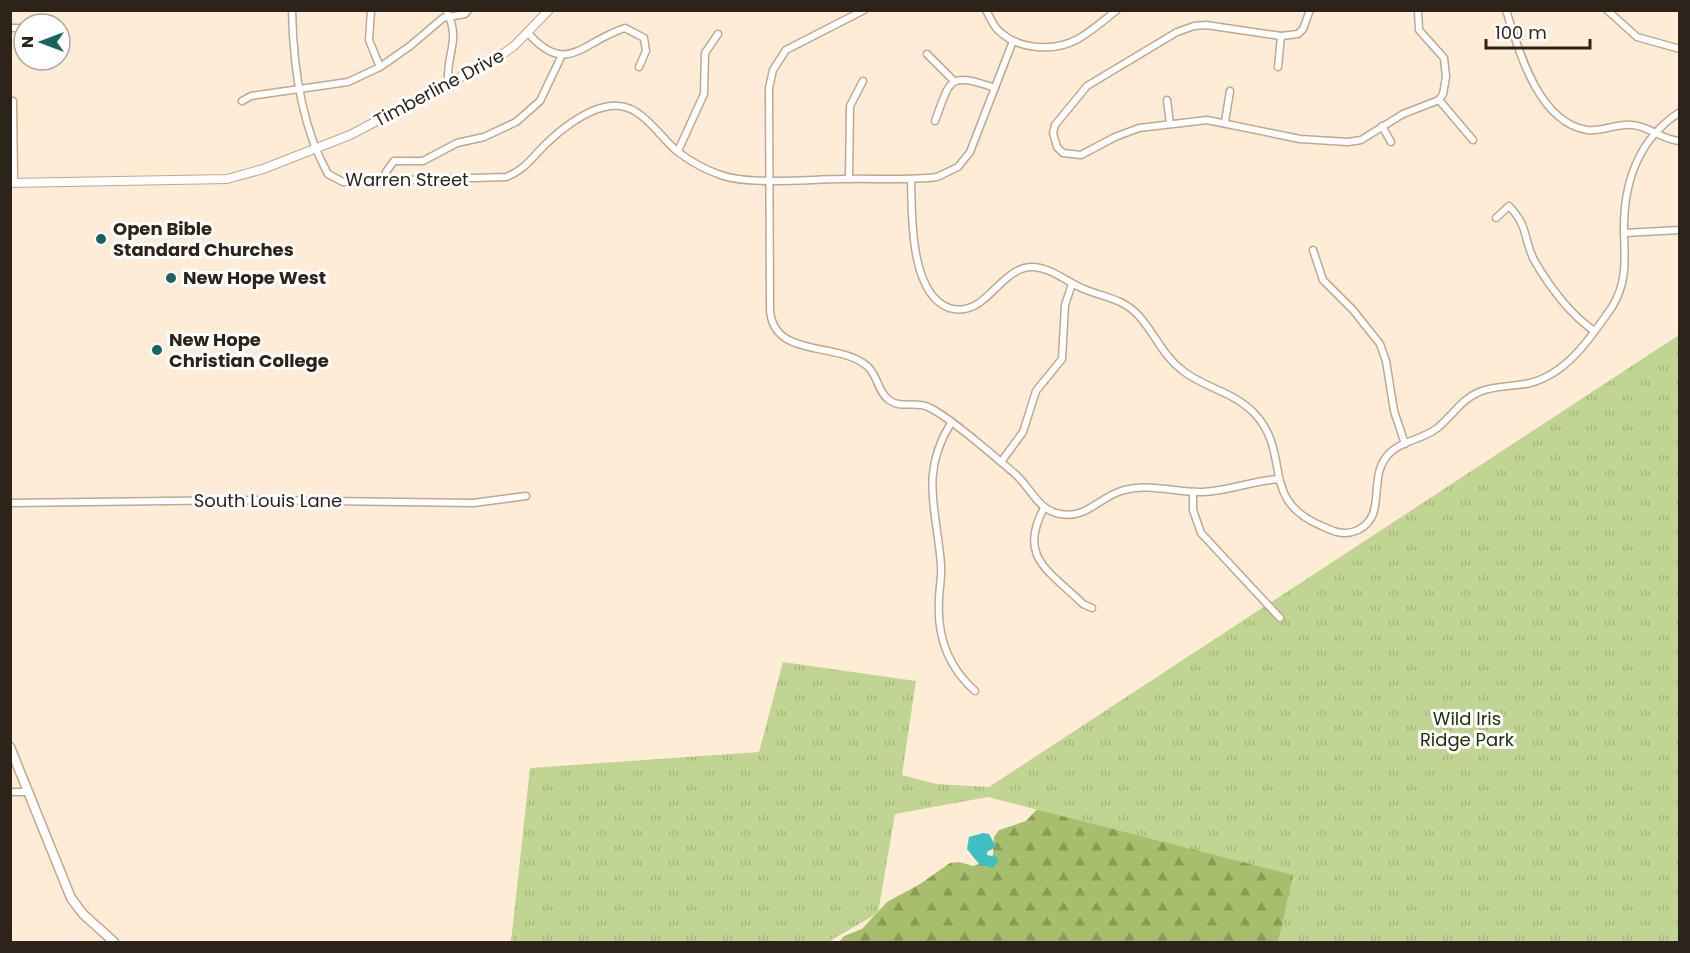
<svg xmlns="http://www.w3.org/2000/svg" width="1690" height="953" font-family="Poppins,sans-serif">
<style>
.forest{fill:url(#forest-firs)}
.park{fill:url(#park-tufts)}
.water{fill:#3bc0c4}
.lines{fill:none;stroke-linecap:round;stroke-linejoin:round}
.minor-casing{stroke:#bea88f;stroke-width:9}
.tertiary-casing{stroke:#bea88f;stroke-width:10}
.secondary-casing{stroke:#bea88f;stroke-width:11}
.minor{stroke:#fff;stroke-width:6}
.tertiary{stroke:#fff;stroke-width:8}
.secondary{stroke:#fff;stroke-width:8}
.poi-dot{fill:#166461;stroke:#fff;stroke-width:2}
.labels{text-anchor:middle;stroke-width:6;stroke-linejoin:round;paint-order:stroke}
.street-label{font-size:18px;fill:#2c241a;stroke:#fff}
.poi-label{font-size:18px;font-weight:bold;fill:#2c241a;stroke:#fff;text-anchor:start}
.park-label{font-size:18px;fill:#252e0a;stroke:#fff}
</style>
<defs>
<pattern id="forest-firs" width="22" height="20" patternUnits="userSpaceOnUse" patternTransform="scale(1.5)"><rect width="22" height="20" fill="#a7bf6c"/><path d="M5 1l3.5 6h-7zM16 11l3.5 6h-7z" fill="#889b58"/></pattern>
<pattern id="park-tufts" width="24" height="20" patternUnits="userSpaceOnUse" patternTransform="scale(1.5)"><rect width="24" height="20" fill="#c0d591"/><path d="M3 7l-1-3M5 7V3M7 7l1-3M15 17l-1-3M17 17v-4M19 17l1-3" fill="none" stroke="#a5b77c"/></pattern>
</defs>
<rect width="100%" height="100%" fill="#ffecd6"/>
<!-- forest -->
<polygon class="forest" points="1039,807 1679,942 839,942 844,936 862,929 887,902 920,884 950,863 959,862 973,866 986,862 993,855 994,837 999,830 1026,821"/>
<!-- park -->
<polygon class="park" points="1679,335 1679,942 1278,942 1293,875 988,797 895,814 878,913 828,942 511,942 530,768 759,752 783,662 916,681 902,775 936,784 989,787"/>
<!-- water -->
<polygon class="water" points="983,833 989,834 996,847 987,852 987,855 997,857 999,861 992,868 979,864 967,849 969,837"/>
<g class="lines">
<defs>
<g id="minor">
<path d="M292,10C293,64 301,126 328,174L343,182L506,177C525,170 532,157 547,143C561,129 585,111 605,107C640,99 655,133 678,152C690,161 704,169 718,174C748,186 808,179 841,179C873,178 906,181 937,177L958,167L970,152L1013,41"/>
<polyline points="371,10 369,40 380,67"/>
<path d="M446,10C462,41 446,51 448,83"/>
<path d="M864,10L786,50L773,70L769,88L770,309C772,359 838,341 867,366C878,375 877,391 889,400C901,409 915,401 928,407C949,416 995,457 1014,473C1031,487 1037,510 1060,514C1086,519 1099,498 1121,491C1148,482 1176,493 1203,492C1228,491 1252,481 1278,479"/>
<path d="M986,10C990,17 993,26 999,31C1019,50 1054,52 1078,39C1092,31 1104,20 1117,10"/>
<polyline points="1310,10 1303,29 1298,34 1281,36 1206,25 1194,26 1177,32 1087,86 1055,125 1053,133 1057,147 1063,153 1081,155 1115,137 1139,128 1207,120 1300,139 1348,142 1361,140 1403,114 1439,100 1443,94 1446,77 1444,58 1419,30 1418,10"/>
<path d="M1506,10C1519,51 1538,122 1587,130C1603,132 1617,123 1632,125C1649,126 1662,140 1680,141"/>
<polyline points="1607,10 1637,37 1680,49"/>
<polyline points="31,24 32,23"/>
<polyline points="10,28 24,28"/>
<path d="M528,33C567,77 581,42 625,28L644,38L646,51L639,67"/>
<polyline points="927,54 954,81"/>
<polyline points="1278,67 1281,36"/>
<polyline points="1167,100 1170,124"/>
<polyline points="1439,100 1473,140"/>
<polyline points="13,101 14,183"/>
<polyline points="242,101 251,96 348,82 380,67 410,46 443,18 465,14 468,10"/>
<path d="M935,121C951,78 948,72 995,88"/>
<polyline points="1225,122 1230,91"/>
<polyline points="1382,126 1391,142"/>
<polyline points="678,151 704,94 705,53 718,34"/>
<polyline points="849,179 850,106 863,81"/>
<path d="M911,179C912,212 909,293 949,308C959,311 970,309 979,303C995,292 1010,268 1030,267C1051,266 1070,285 1089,291C1108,298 1125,300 1139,316C1155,334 1163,356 1183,371C1205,388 1234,392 1254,413C1293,454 1258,500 1322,526C1334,532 1345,536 1358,530C1391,514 1362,470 1396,448C1408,440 1424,438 1436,429C1452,417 1460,400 1479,392C1496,385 1513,387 1530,383C1567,374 1591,337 1612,307C1627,283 1625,260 1624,233C1623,184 1638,139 1680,112"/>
<polyline points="386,180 386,172 394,161 423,161 457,143 484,137 516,122 540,101 562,55"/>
<path d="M1496,218L1509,206C1529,227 1523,238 1534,260C1549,286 1569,313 1594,331"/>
<polyline points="1624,233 1680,230"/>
<polyline points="1313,250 1323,280 1353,310 1380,344 1386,361 1394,411 1405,444"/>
<path d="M951,423C919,474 937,510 941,565C942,577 939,589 939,601C937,637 948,667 975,691"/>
<polyline points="1001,462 1023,432 1036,391 1062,359 1065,305 1072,284"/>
<polyline points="1193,492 1193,510 1201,533 1280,618"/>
<polyline points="10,503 245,500 473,503 526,496"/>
<path d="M1044,508C1017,558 1050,571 1083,604L1092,608"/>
<polyline points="10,792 28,792"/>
</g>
<polyline id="tertiary" points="10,183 227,179 263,169 350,135 497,58 514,46 549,10"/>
<polyline id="secondary" points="10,747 71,898 83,914 114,942"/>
</defs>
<!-- minor casing -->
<use href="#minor" class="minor-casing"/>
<!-- tertiary casing -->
<use href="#tertiary" class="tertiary-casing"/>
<!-- secondary casing -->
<use href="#secondary" class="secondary-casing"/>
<!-- minor -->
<use href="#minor" class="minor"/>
<!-- tertiary -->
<use href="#tertiary" class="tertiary"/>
<!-- secondary -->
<use href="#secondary" class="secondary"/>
</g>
<!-- markers -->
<g class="poi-dot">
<circle cx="101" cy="239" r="6"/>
<circle cx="171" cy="278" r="6"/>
<circle cx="157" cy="350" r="6"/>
</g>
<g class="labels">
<!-- street labels -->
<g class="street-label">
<text transform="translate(439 88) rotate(-28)" y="6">Timberline Drive</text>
<text x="407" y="186">Warren Street</text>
<text x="268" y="507">South Louis Lane</text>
</g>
<!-- poi labels -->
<g class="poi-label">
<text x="113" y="235">Open Bible<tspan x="113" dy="21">Standard Churches</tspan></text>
<text x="183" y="284">New Hope West</text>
<text x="169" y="346">New Hope<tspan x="169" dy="21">Christian College</tspan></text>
</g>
<!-- park labels -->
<g class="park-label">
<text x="1467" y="725">Wild Iris<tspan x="1467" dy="21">Ridge Park</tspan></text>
</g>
</g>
<!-- border -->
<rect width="1690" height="953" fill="none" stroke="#2c241a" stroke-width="24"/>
<!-- north arrow -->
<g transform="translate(42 42) rotate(270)"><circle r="28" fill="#ffffff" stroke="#aba7a3" stroke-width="1.5"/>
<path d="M0-4.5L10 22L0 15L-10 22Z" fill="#166461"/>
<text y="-9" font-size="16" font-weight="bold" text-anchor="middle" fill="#2c241a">N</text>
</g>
<!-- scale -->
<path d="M1486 39v9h104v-9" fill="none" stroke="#2c241a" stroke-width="3"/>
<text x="1495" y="39" font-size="18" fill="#2c241a" stroke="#ffffff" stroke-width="4.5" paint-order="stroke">100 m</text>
</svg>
